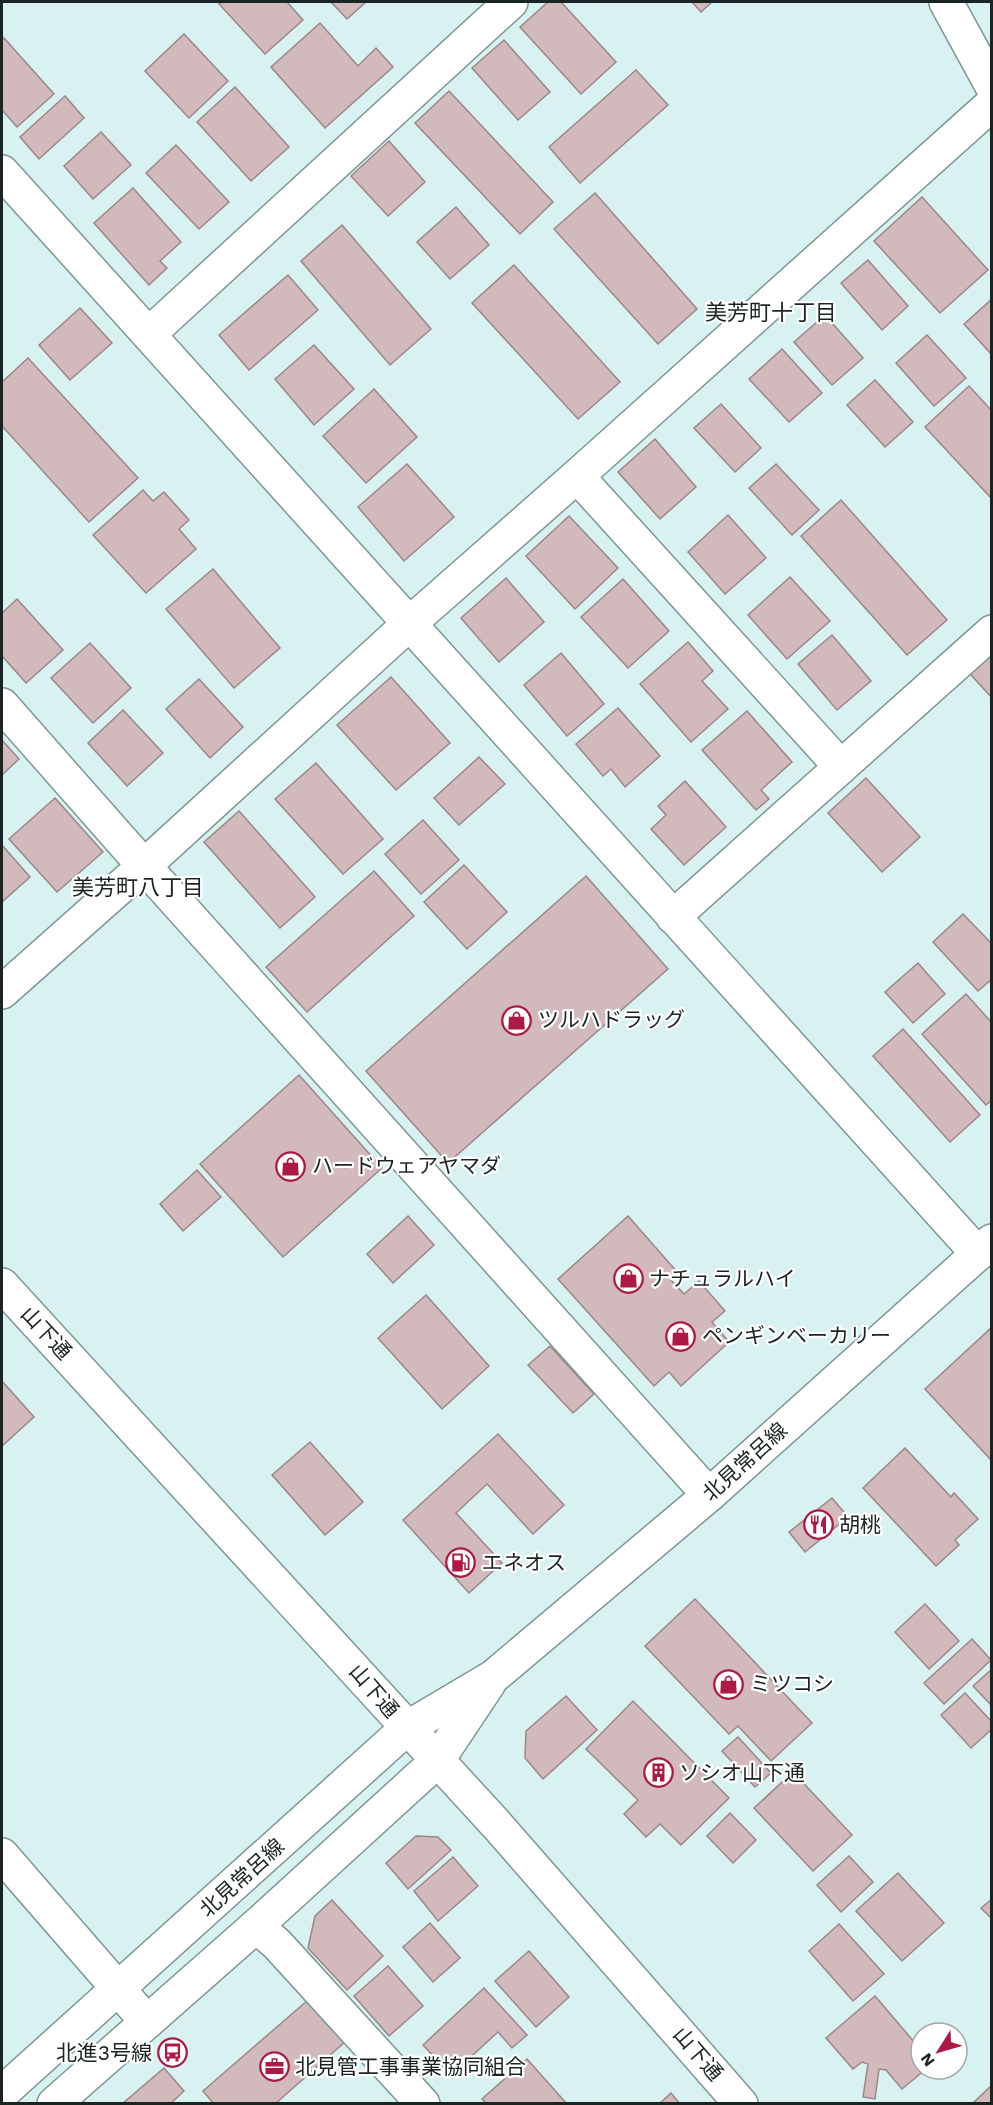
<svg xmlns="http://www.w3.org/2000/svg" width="993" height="2105" font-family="'Work Sans','Noto Sans JP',sans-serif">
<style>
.building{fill:#d2babc;stroke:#9d8588;stroke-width:1.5}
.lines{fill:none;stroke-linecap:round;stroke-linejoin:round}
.minor-casing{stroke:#7e9795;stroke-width:36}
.tertiary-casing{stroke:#7e9795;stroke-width:36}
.primary-casing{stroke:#7e9795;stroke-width:36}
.minor{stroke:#fff;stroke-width:33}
.tertiary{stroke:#fff;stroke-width:33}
.primary{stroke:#fff;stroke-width:33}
.labels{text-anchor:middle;stroke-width:4.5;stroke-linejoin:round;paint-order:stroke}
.poi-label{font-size:21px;fill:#1a2423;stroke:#fff;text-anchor:start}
.street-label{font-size:21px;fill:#1a2423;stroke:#fff}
.neighbourhood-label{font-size:22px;fill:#1a2423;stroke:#fff}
</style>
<rect width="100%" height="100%" fill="#d7f2f0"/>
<!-- building -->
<g class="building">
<polygon points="222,2 287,2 303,20 265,54 219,4"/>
<polygon points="331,2 366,2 347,19"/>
<polygon points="548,2 561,2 616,62 581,94 520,27"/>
<polygon points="692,2 712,2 701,12"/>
<polygon points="320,23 358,66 376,48 393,67 325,128 271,67"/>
<polygon points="184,34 228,81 189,118 145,71"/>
<polygon points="4,38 54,94 17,127 2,110 2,40"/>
<polygon points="504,40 550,92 518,120 472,68"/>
<polygon points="636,70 668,105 580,183 549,147"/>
<polygon points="235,87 289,147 251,181 197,122"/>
<polygon points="449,91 553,202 520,234 415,123"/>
<polygon points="65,96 84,118 39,159 20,137"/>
<polygon points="101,132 131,165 93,199 64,166"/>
<polygon points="389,141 425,182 388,216 351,176"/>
<polygon points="176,145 229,202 199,229 146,173"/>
<polygon points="133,188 181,242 160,261 167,268 149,285 94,223"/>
<polygon points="595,193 697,309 658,344 554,229"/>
<polygon points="922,197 988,270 940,313 874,241"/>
<polygon points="456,207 489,245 450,279 417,242"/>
<polygon points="342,225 431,329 390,365 301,261"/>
<polygon points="868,260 908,306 882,330 841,283"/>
<polygon points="514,265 620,382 578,419 472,303"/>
<polygon points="288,275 318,310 249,370 219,335"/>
<polygon points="992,299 992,355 964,324"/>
<polygon points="80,308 112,343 70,380 39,345"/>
<polygon points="825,315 863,358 832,385 794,342"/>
<polygon points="927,335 966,378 934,406 896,363"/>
<polygon points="314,345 354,389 314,425 275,379"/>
<polygon points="782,349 822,393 789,422 749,379"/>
<polygon points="28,358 138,478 89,522 2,426 2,382"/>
<polygon points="875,380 913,422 885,447 847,405"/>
<polygon points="969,386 992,411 992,499 925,427"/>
<polygon points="374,389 417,437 366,483 323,436"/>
<polygon points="721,404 761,448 735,472 694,428"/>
<polygon points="655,439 696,487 660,519 618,472"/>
<polygon points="407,464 454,517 404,561 358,507"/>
<polygon points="776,464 819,510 792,535 749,488"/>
<polygon points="143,490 153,501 164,492 189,520 179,529 196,549 146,593 93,535"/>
<polygon points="841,500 947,620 907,655 801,536"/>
<polygon points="728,515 766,558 725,594 688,552"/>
<polygon points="569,516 618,568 575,609 526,556"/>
<polygon points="213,569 280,648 234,688 166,609"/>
<polygon points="790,577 830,621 787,659 748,615"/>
<polygon points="506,578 544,622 499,662 461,618"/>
<polygon points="623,579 669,631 628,668 581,617"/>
<polygon points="17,599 63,650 26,683 2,656 2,613"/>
<polygon points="832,635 871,681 837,710 798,664"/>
<polygon points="992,641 992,698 963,666"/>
<polygon points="688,642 713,671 702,681 728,709 691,742 640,684"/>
<polygon points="90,643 131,688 93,723 51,678"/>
<polygon points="561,653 604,704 567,736 524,685"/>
<polygon points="391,677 450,743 396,790 337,725"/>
<polygon points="199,679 243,727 210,758 166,709"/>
<polygon points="618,708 660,756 625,787 611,769 603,776 576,744"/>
<polygon points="123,710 163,753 127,786 88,743"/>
<polygon points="747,711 792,762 761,790 769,799 756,810 702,750"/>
<polygon points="2,740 19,759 2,775"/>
<polygon points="479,757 505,784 459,825 434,798"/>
<polygon points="316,763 383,839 343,874 275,799"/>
<polygon points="866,778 920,837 882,872 828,813"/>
<polygon points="685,781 726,827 684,865 651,829 666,815 658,806"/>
<polygon points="55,798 103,852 57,892 9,839"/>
<polygon points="239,811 315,897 280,928 204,842"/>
<polygon points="423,820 459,860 421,894 385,854"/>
<polygon points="2,845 30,877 2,902"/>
<polygon points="464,865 507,912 467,949 424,902"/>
<polygon points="374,871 414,916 307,1012 266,967"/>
<polygon points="586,876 668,969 448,1163 366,1071"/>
<polygon points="963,914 992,944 992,979 978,991 933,942"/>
<polygon points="918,963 945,994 913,1023 885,992"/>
<polygon points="966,994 992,1023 992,1100 986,1105 922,1034"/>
<polygon points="903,1029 980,1115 950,1142 873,1056"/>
<polygon points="299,1075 382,1168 283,1257 200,1164"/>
<polygon points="197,1170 221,1197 183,1231 160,1204"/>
<polygon points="408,1216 434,1245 393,1283 367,1254"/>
<polygon points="628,1216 678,1273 671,1280 684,1294 699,1281 725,1311 712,1322 729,1342 681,1386 669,1372 654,1386 558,1279"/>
<polygon points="426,1295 489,1366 442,1409 378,1338"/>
<polygon points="992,1327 992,1461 925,1389"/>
<polygon points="550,1346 594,1394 573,1413 528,1365"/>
<polygon points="2,1381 34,1417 2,1446"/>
<polygon points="498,1434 564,1505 533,1534 487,1484 456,1513 502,1563 469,1593 403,1520"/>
<polygon points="310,1442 363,1502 325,1535 272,1475"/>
<polygon points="905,1448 951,1497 954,1493 978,1519 955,1540 959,1545 936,1566 863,1488"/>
<polygon points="832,1498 848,1517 805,1552 789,1532"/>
<polygon points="695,1599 812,1723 771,1761 738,1726 729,1734 645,1646"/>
<polygon points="925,1604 959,1641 929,1669 895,1632"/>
<polygon points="972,1639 991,1660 944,1704 924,1683"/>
<polygon points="992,1669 992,1706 973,1686"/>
<polygon points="965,1693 992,1722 992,1729 971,1748 941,1715"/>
<polygon points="566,1696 597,1730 543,1779 525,1758 526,1731"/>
<polygon points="633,1701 729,1798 681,1845 660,1824 646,1837 624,1814 638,1800 586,1749"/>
<polygon points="738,1737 771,1773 755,1787 722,1751"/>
<polygon points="793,1772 852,1835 813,1871 754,1808"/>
<polygon points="730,1813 756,1840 733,1863 707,1836"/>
<polygon points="416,1836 438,1837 451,1850 408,1889 386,1863"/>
<polygon points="849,1856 873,1882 841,1912 817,1885"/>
<polygon points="453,1857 478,1886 438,1921 414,1891"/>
<polygon points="898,1873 944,1923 902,1961 856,1911"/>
<polygon points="992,1899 992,1919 981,1908"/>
<polygon points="332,1900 383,1956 347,1990 308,1948 315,1916"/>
<polygon points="430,1923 460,1958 433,1982 403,1947"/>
<polygon points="839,1924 884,1974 853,2001 809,1951"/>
<polygon points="529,1951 569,1997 536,2027 495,1981"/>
<polygon points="388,1966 423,2006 389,2036 354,1996"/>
<polygon points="484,1988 527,2035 512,2048 498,2032 451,2075 423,2045"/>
<polygon points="875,1996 921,2050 921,2069 926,2069 902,2089 886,2070 879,2069 875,2099 863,2097 868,2064 862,2062 853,2069 826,2038"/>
<polygon points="308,2000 345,2042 275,2104 214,2104 203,2091"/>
<polygon points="527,2059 567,2104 487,2104 482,2099"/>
<polygon points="164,2068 184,2091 170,2104 122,2104"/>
<polygon points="992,2085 992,2104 972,2104"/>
<polygon points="671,2093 680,2104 659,2104"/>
</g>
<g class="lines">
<defs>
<g id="minor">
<polyline points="946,2 992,86"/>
<polyline points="2,172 978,1254"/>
<polyline points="149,334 511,2"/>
<polyline points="577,476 841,767"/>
<polyline points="2,705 144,866 709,1495"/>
<polyline points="673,917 992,632"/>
<polyline points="2,992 144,866 410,623 577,476 992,104"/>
<polyline points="2,1855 147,2022"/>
<polyline points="256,1926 277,1944 423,2104"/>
</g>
<polyline id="tertiary" points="2,1285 496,1824 741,2104"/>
<g id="primary">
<polyline points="2,2093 407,1728 493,1677 709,1495 992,1241"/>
<polyline points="54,2104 256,1926 437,1761 489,1683"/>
</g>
</defs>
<!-- minor casing -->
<use href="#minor" class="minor-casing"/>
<!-- tertiary casing -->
<use href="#tertiary" class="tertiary-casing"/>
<!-- primary casing -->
<use href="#primary" class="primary-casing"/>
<!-- minor -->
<use href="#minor" class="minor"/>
<!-- tertiary -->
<use href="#tertiary" class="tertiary"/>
<!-- primary -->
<use href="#primary" class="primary"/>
</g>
<!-- icons -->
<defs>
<symbol id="shop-ring" viewBox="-11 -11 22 22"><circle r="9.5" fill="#fff" stroke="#ad1945" stroke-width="1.5"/><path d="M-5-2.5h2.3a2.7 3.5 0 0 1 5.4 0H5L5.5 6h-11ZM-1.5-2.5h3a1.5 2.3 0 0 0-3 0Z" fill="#ad1945"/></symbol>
<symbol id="restaurant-ring" viewBox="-11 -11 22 22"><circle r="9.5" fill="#fff" stroke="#ad1945" stroke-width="1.5"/><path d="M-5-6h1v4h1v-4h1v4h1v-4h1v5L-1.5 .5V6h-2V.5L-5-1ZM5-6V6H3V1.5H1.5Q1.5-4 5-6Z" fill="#ad1945"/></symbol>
<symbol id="fuel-ring" viewBox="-11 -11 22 22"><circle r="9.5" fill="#fff" stroke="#ad1945" stroke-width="1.5"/><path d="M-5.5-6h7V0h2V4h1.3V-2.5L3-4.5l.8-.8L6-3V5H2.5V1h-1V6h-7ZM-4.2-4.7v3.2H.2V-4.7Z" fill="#ad1945"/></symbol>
<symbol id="building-ring" viewBox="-11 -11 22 22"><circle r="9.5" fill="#fff" stroke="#ad1945" stroke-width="1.5"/><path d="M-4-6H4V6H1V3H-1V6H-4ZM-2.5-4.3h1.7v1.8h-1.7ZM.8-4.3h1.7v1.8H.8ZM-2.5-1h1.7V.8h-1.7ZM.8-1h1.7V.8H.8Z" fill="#ad1945"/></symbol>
<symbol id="bus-ring" viewBox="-11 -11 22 22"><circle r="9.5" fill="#fff" stroke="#ad1945" stroke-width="1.5"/><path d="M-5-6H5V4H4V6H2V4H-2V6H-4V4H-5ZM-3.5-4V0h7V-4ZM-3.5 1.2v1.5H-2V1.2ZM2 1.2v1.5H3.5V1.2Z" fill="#ad1945"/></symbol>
<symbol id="office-ring" viewBox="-11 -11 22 22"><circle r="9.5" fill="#fff" stroke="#ad1945" stroke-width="1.5"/><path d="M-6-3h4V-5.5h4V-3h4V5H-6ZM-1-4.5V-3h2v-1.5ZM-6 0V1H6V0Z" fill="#ad1945"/></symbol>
</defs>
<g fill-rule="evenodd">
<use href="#shop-ring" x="500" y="1004" width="33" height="33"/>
<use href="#shop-ring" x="274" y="1150" width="33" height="33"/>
<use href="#shop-ring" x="612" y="1262" width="33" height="33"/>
<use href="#shop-ring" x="664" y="1320" width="33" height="33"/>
<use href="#restaurant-ring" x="802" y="1508" width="33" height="33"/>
<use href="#fuel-ring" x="444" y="1546" width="33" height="33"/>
<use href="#shop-ring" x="712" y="1668" width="33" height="33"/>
<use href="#building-ring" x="642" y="1756" width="33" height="33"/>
<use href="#bus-ring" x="156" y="2036" width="33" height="33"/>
<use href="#office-ring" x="258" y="2050" width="33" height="33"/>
</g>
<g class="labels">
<!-- poi labels -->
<g class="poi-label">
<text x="538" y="1027">ツルハドラッグ</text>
<text x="312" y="1173">ハードウェアヤマダ</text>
<text x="649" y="1286">ナチュラルハイ</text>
<text x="702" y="1343">ペンギンベーカリー</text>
<text x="839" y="1532">胡桃</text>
<text x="482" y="1570">エネオス</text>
<text x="750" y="1691">ミツコシ</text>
<text x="679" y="1780">ソシオ山下通</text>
<text x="152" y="2060" text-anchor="end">北進3号線</text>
<text x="295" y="2074">北見管工事事業協同組合</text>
</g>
<!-- street labels -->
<g class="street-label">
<text transform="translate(46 1333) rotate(47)" y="7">山下通</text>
<text transform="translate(745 1462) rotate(-42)" y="7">北見常呂線</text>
<text transform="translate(374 1691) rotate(49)" y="7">山下通</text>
<text transform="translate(242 1878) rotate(-42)" y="7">北見常呂線</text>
<text transform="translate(698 2054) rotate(49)" y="7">山下通</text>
</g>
<!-- neighbourhood labels -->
<g class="neighbourhood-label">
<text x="771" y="320">美芳町十丁目</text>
<text x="138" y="895">美芳町八丁目</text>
</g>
</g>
<!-- border -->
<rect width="993" height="2105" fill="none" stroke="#1a2423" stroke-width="6"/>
<!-- north arrow -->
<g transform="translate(939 2051) rotate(233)"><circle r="28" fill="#ffffff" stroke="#a3a7a7" stroke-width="1.5"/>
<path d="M0-4.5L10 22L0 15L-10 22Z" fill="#ad1945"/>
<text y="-9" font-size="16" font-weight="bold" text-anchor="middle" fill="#1a2423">N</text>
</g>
</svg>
